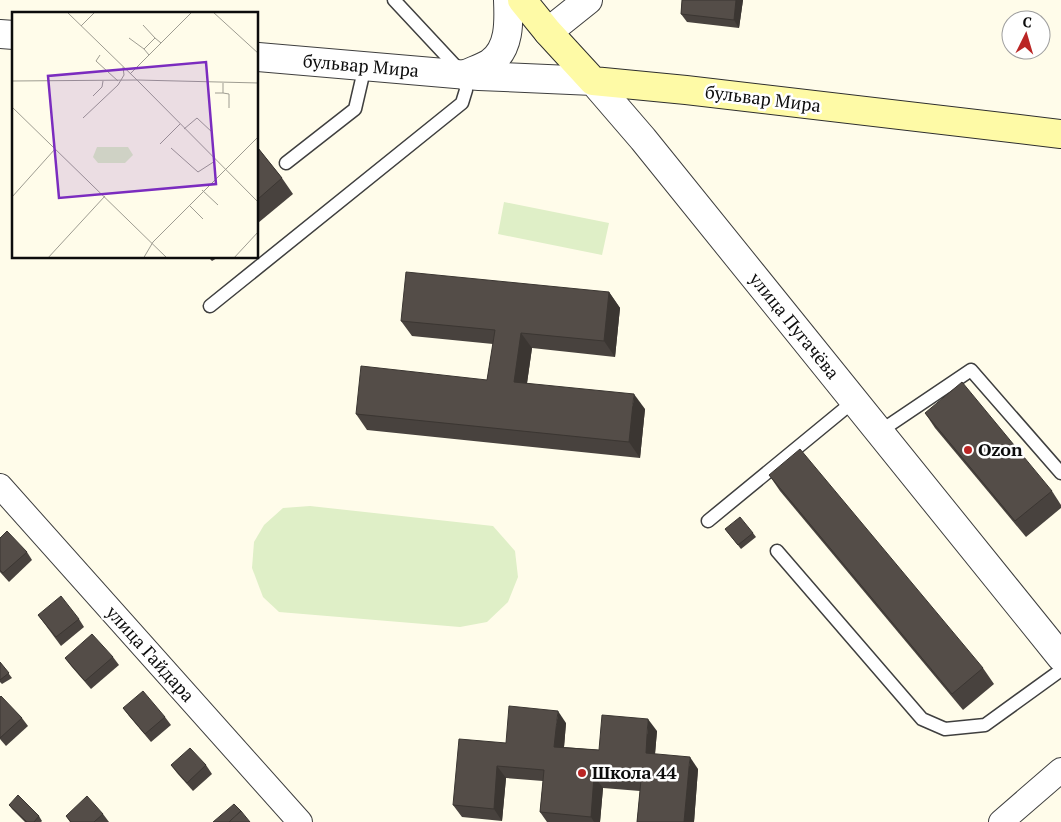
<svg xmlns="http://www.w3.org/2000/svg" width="1061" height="822" font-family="'PT Serif',serif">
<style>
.pitch{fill:#dfefc7}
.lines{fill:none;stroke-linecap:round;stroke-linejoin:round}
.service-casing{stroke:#3f3f3f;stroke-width:15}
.minor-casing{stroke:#3f3f3f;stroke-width:26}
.tertiary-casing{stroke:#3f3f3f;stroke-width:30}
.secondary-casing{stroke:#2e2e2e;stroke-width:30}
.service{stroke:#fff;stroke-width:12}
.minor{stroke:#fff;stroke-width:24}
.tertiary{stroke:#fff;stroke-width:28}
.secondary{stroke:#fefaa6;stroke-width:28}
.wall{fill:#48423e}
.shaded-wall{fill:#3b3632}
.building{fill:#544d48;stroke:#3b3632}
.poi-dot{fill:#ba2625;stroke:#fff;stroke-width:2}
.labels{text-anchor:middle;stroke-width:5;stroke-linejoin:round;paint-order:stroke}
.street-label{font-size:18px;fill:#0c0c0c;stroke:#fff}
.poi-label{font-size:18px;font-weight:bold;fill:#0c0c0c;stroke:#fff;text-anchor:start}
.inset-road{fill:none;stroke:#9e9c91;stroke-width:1}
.view{fill:#7b2cbf;fill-opacity:0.15;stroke:#7b2cbf;stroke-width:2.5}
.inset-edge{fill:none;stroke:#0c0c0c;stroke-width:2.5}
</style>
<rect width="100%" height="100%" fill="#fffcea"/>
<!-- pitch -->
<g class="pitch">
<polygon points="504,202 609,223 602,255 498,234"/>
<polygon points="310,506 493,526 515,551 518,577 508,602 487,622 460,627 279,612 263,597 252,568 254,542 264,525 283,508"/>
</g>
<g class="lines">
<defs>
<g id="service">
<polyline points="286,163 355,109 365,66"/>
<polyline points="210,306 462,103 466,90 464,75 394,0"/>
<polyline points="879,432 971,370 1061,473"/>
<polyline points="708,521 854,401"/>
<polyline points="777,551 922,719 945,729 985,725 1061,670"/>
</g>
<g id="minor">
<polyline points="0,486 300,822"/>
<polyline points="1001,822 1061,770"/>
</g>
<g id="tertiary">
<polyline points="548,32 588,0"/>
<polyline points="0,34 14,35"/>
<polyline points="258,57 479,76 593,81 643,139 1061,657"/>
<path d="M464,75C472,71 482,68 490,63C510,49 509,22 508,0"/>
</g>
<polyline id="secondary" points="522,0 548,32 593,81 686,90 1061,134"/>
</defs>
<!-- service casing -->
<use href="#service" class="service-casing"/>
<!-- minor casing -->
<use href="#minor" class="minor-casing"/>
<!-- tertiary casing -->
<use href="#tertiary" class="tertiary-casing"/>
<!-- secondary casing -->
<use href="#secondary" class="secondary-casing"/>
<!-- service -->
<use href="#service" class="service"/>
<!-- minor -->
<use href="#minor" class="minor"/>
<!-- tertiary -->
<use href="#tertiary" class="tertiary"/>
<!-- secondary -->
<use href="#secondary" class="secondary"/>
</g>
<!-- wall -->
<g class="wall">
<polygon points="682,0 743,0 739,28 687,22 681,14"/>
<polygon points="258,148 282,178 293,194 258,223"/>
<polygon points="209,258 217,258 212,261"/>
<polygon points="609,292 620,308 615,357 532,348 527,383 645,409 640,458 367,430 356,414 487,380 493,344 412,336 401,321"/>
<polygon points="925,413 1052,491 1061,505 1061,508 1026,537 935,428"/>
<polygon points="769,475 983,668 994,684 963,710 780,491"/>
<polygon points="725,529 753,533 756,537 741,549"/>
<polygon points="0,538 27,552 32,560 9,582 0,572"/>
<polygon points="38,615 79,619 84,627 61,646"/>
<polygon points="113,657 119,665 91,689 71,666 65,658"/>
<polygon points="0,662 12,678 2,684 0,682"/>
<polygon points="0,697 22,718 28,726 6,746 0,739"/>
<polygon points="123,708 165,717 171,725 151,742 129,716"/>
<polygon points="566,723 564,747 599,750 657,731 655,754 698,769 694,822 637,822 640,791 603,788 600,822 547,822 540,812 543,781 506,778 502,821 462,817 453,805 506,743"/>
<polygon points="171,765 206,765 212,774 193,791 177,773"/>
<polygon points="9,805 39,816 42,821 41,822 25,822 12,809"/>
<polygon points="103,814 109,822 70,822 66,816"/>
</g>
<!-- shaded-wall -->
<g class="shaded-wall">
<polygon points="736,0 743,0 739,28 734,20"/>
<polygon points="609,292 620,308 615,357 604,341"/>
<polygon points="521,333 532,348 525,397 514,382"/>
<polygon points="634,394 645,409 640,458 629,442"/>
<polygon points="558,711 566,723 563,759 554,747"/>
<polygon points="648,719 657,731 654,765 646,753"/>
<polygon points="690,757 698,769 694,822 684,822"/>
<polygon points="497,766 506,778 502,821 494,809"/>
<polygon points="594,776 603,788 600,822 594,822 591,817"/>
</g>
<!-- building -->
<g class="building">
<polygon points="682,0 736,0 734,20 681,14"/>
<polygon points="258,148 282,178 258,199"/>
<polygon points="406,272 609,292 604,341 521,333 514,382 634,394 629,442 356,414 361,366 487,380 495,330 401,321"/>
<polygon points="962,382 1052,491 1015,521 925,413"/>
<polygon points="800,449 983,668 952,694 769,475"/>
<polygon points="740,517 753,533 738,545 725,529"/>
<polygon points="7,531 27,552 3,573 0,570 0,538"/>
<polygon points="61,596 79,619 56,637 38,615"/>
<polygon points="92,634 113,657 85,681 65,658"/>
<polygon points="0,662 9,673 0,680"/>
<polygon points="143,691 165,717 145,734 123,708"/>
<polygon points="1,696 22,718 0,738 0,697"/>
<polygon points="509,706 558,711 554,747 599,750 602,715 648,719 646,753 690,757 684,822 637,822 641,780 594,776 591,817 540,812 544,770 497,766 494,809 453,805 459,739 506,743"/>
<polygon points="190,748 206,765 187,783 171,765"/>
<polygon points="18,795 39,816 34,822 27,822 9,805"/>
<polygon points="87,796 103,814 94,822 71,822 66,816"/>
<polygon points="234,804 241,811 229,822 213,822"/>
<polygon points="241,811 250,822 229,822"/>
</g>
<!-- markers -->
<g class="poi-dot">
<circle cx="968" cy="450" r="5"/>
<circle cx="582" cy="773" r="5"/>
</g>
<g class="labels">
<!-- street labels -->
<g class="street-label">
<text transform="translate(361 66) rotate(5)" y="6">бульвар Мира</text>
<text transform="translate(763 99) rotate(7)" y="6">бульвар Мира</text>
<text transform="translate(794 326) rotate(51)" y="6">улица Пугачёва</text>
<text transform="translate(150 654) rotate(48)" y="6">улица Гайдара</text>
</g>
<!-- poi labels -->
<g class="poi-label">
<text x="978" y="456">Ozon</text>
<text x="592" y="779">Школа 44</text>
</g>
</g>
<!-- overview -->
<g transform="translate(12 12)">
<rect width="246" height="246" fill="#fffcea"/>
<path d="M85,135H116L121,143L113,151H86L81,145Z" fill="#dfefc7"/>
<path class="inset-road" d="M55,0L125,68L247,71M201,0L247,42M131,13L143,26M69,14L83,0M117,26L132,37M88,43L84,49L106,69M137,43L132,37L143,26L149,31M118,62L180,0M0,69L125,68L247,191M203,81H211V71M211,81L217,82V96M81,84L90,75L91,69M0,95L156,247M71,106L106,73L112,63L111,55M172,117L185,106L201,121M148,132L168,112M159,136L186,160L203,149M190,178L206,193M0,185L43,137M177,193L191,207M35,247L93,184M131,247L141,230L247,124M221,247L247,219"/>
<path class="view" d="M194,50L204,172L47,186L36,64Z"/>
<rect width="246" height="246" class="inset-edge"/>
</g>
<!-- north arrow -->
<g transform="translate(1026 35) rotate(5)"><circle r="24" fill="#ffffff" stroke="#9e9e9e"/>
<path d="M0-4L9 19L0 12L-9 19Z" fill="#ba2625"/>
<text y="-8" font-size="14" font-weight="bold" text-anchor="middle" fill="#0c0c0c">С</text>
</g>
</svg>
